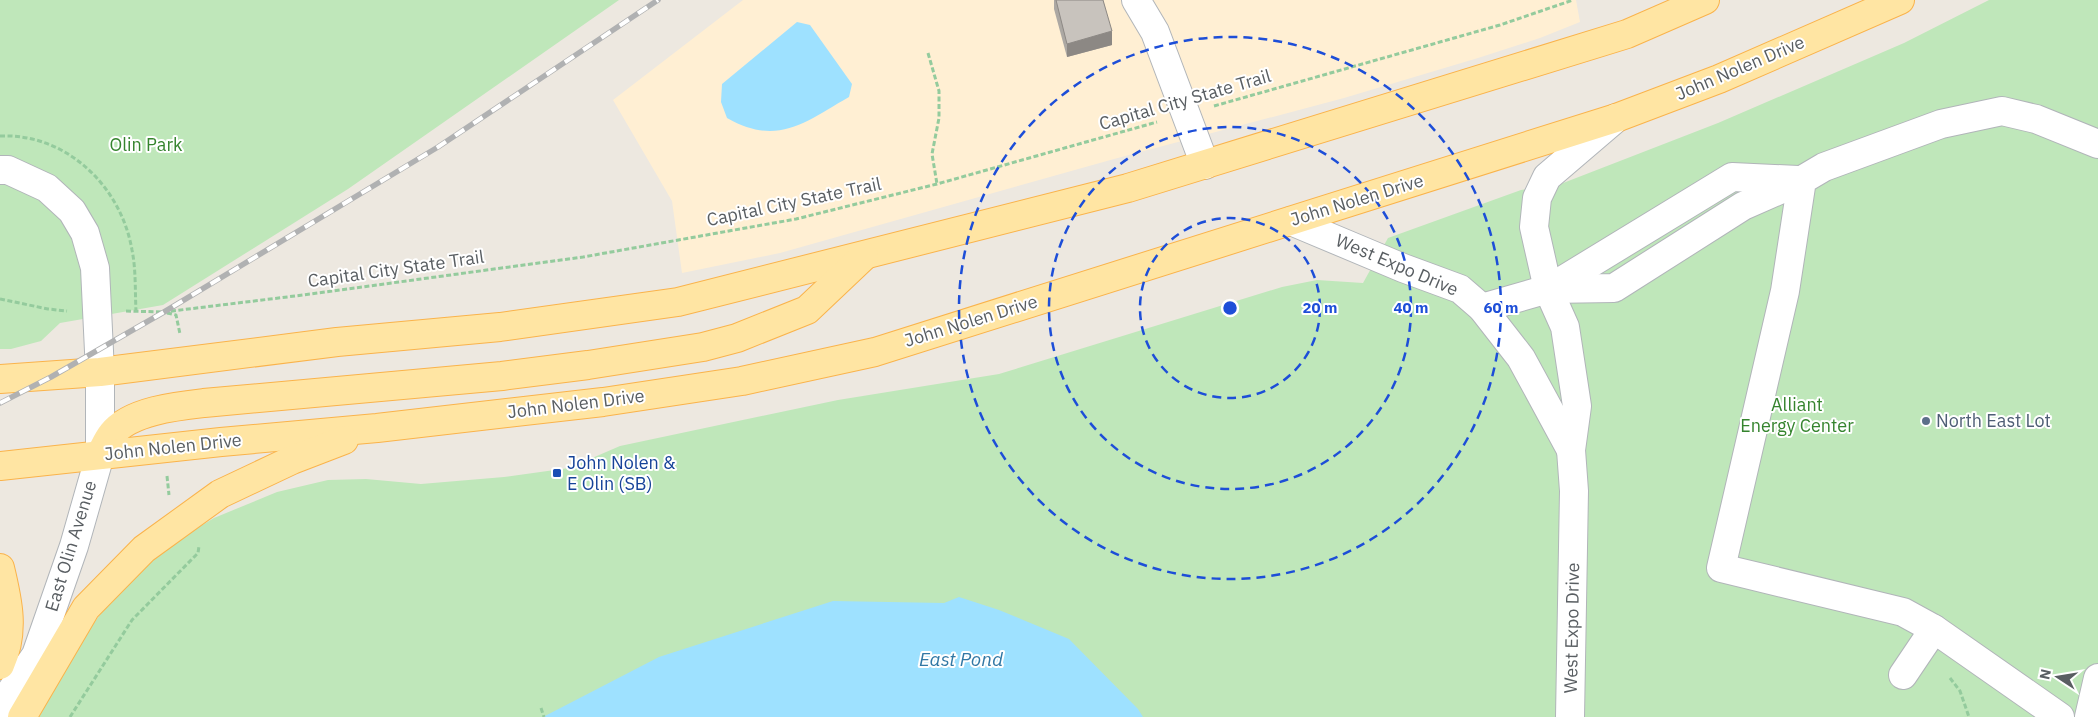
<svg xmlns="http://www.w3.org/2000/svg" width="2098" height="717" font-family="'IBM Plex Sans',sans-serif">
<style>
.commercial{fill:#ffefd3}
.green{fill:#bfe7ba}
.water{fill:#9ee1ff}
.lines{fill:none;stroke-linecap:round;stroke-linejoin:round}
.minor-casing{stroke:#b1b5b9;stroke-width:30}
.major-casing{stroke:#fab34b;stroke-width:30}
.path{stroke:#94cb9d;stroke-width:3;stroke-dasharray:5 2.5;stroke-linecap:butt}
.minor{stroke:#fff;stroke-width:28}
.major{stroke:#ffe5a3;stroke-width:28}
.rail-casing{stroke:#b0b1b2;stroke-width:5.5}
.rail{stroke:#fff;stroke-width:4;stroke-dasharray:11;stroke-linecap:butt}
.wall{fill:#aca8a3}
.shaded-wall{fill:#8c8884}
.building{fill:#c8c3bd;stroke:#8c8884}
.ring{fill:none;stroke:#1d4ed8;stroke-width:2.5;stroke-dasharray:9 6}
.service-dot{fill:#5c6f8a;stroke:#fff;stroke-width:2}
.transit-dot{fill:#1a4fb4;stroke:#fff;stroke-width:2}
.labels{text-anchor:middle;stroke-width:4;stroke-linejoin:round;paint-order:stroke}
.street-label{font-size:18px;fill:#595e62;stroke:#fff}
.park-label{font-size:18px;fill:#35842e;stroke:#fff}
.service-label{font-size:18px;fill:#4e5e75;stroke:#fff;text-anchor:start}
.transit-label{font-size:18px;fill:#164399;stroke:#fff;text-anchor:start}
.water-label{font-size:19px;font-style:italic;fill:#3178a5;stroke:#fff}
.centre{fill:#1d4ed8;stroke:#fff;stroke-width:2.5}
.ring-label{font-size:15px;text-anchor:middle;font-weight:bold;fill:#1d4ed8;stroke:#fff;stroke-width:4;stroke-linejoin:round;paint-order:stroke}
</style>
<rect width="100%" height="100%" fill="#ede8e0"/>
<!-- commercial -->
<polygon class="commercial" points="743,0 1576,0 1580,22 1540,38 1478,58 1344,98 1114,159 780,253 682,273 672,201 613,100"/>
<!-- green -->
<g class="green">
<polygon points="0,0 619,0 348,189 163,305 60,323 41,341 11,349 0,349"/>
<polygon points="1989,0 2098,0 2098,717 37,717 88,631 116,593 141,566 174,542 214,518 277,492 328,480 366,479 421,484 504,477 569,468 620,446 838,400 999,374 1282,287 1317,280 1363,283 1388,238 1521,190 1558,185 1718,123 1904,43"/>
</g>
<!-- water -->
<g class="water">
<path d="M797,22L810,25L852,84L849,97C805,122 778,147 727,118L721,102L722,84Z"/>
<polygon points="959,597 999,610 1069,639 1138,709 1143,717 543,717 659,657 833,601 944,603"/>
</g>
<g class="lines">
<defs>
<g id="minor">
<polyline points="1136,0 1155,32 1205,165"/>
<polyline points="0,170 8,170 47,188 72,211 85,233 95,268 100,372 100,455 74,546 36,655 0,707"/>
<polyline points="1291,221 1403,268 1460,289 1482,308 1521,358 1571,450"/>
<polyline points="1550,288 1732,177 1798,180"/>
<polyline points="1482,308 1548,289 1614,288 1743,206 1802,180"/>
<polyline points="1903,675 1934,629"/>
<polyline points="1570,717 1574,491 1571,450 1577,406 1565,327 1548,289 1534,227 1537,198 1547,177 1616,118"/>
<polyline points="2060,717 1934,629 1903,612 1721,568 1785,291 1802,180 1824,167 1941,124 2002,111 2036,119 2098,144"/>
<polyline points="2089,717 2098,678"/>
</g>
<g id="major">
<polyline points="0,379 100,372 337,342 500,327 678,302 1128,188 1627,34 1705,0"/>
<path d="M100,455C104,448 107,440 112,434C130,411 177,406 204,403L502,376L588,365L703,347L737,338L807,310L864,256"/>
<polyline points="0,466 221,442 377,428 603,402 742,381 875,352 1616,118 1719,79 1900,0"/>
<path d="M0,568C8,601 15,632 0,665"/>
<polyline points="22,717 86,608 144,549 220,494 292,460 344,440"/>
</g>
</defs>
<!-- minor casing -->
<use href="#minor" class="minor-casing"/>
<!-- major casing -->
<use href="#major" class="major-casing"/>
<!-- path -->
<g class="path">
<polyline points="928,53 939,91 939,118 932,154 937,184"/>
<polyline points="1214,106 1500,25 1573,0"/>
<path d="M0,136C66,133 121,186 132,250C136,269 135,291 136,311"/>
<polyline points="0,299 48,309 67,311"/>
<polyline points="126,311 164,312 303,295 583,257 796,219 937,184 1157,122"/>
<polyline points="167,313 176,315 180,334"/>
<polyline points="167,476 169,495"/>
<polyline points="1950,678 1960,691 1969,717"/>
<polyline points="541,708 544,717"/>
<polyline points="70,717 132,620 198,553 199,546"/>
</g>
<!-- minor -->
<use href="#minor" class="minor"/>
<!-- major -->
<use href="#major" class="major"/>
<defs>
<polyline id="rail" points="0,403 51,377 164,312 438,147 658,0"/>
</defs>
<!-- rail casing -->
<use href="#rail" class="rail-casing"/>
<!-- rail -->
<use href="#rail" class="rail"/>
</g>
<!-- wall -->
<polygon class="wall" points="1054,0 1103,0 1112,45 1067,57 1054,9"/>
<!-- shaded-wall -->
<polygon class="shaded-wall" points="1112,31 1112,45 1067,57 1067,44"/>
<!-- building -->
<polygon class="building" points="1056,0 1103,0 1112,31 1067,44"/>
<!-- distance rings -->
<g class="ring">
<circle cx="1230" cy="308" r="90"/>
<circle cx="1230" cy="308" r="181"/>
<circle cx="1230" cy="308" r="271"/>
</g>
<!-- markers -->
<circle class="service-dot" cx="1926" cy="421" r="5"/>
<rect class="transit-dot" x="552" y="468" width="10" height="10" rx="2.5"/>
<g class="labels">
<!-- street labels -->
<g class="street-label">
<text transform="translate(1740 68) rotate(-23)" y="6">John Nolen Drive</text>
<text transform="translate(1185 100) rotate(-16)" y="6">Capital City State Trail</text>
<text transform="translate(1357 200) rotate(-17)" y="6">John Nolen Drive</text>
<text transform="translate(794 202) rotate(-12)" y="6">Capital City State Trail</text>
<text transform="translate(1397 265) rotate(23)" y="6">West Expo Drive</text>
<text transform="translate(396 269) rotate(-8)" y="6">Capital City State Trail</text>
<text transform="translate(971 321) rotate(-17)" y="6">John Nolen Drive</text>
<text transform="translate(576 404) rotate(-7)" y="6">John Nolen Drive</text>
<text transform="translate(173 447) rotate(-6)" y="6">John Nolen Drive</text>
<text transform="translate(71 546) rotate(-73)" y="6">East Olin Avenue</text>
<text transform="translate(1572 628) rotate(-89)" y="6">West Expo Drive</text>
</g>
<!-- park labels -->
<g class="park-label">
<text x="146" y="151">Olin Park</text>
<text x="1797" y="411">Alliant<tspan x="1797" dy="21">Energy Center</tspan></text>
</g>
<!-- service labels -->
<g class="service-label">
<text x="1936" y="427">North East Lot</text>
</g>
<!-- transit labels -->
<g class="transit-label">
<text x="567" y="469">John Nolen &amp;<tspan x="567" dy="21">E Olin (SB)</tspan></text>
</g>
<!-- water labels -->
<g class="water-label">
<text x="961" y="666">East Pond</text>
</g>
</g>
<circle cx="1230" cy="308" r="8" class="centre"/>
<g class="ring-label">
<text x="1320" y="313">20 m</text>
<text x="1411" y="313">40 m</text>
<text x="1501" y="313">60 m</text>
</g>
<!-- north arrow -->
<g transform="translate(2058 677) rotate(282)" stroke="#ffffff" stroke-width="4" paint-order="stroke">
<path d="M0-4L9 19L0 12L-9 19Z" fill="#595e62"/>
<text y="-8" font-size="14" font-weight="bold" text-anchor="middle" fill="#595e62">N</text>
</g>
</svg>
